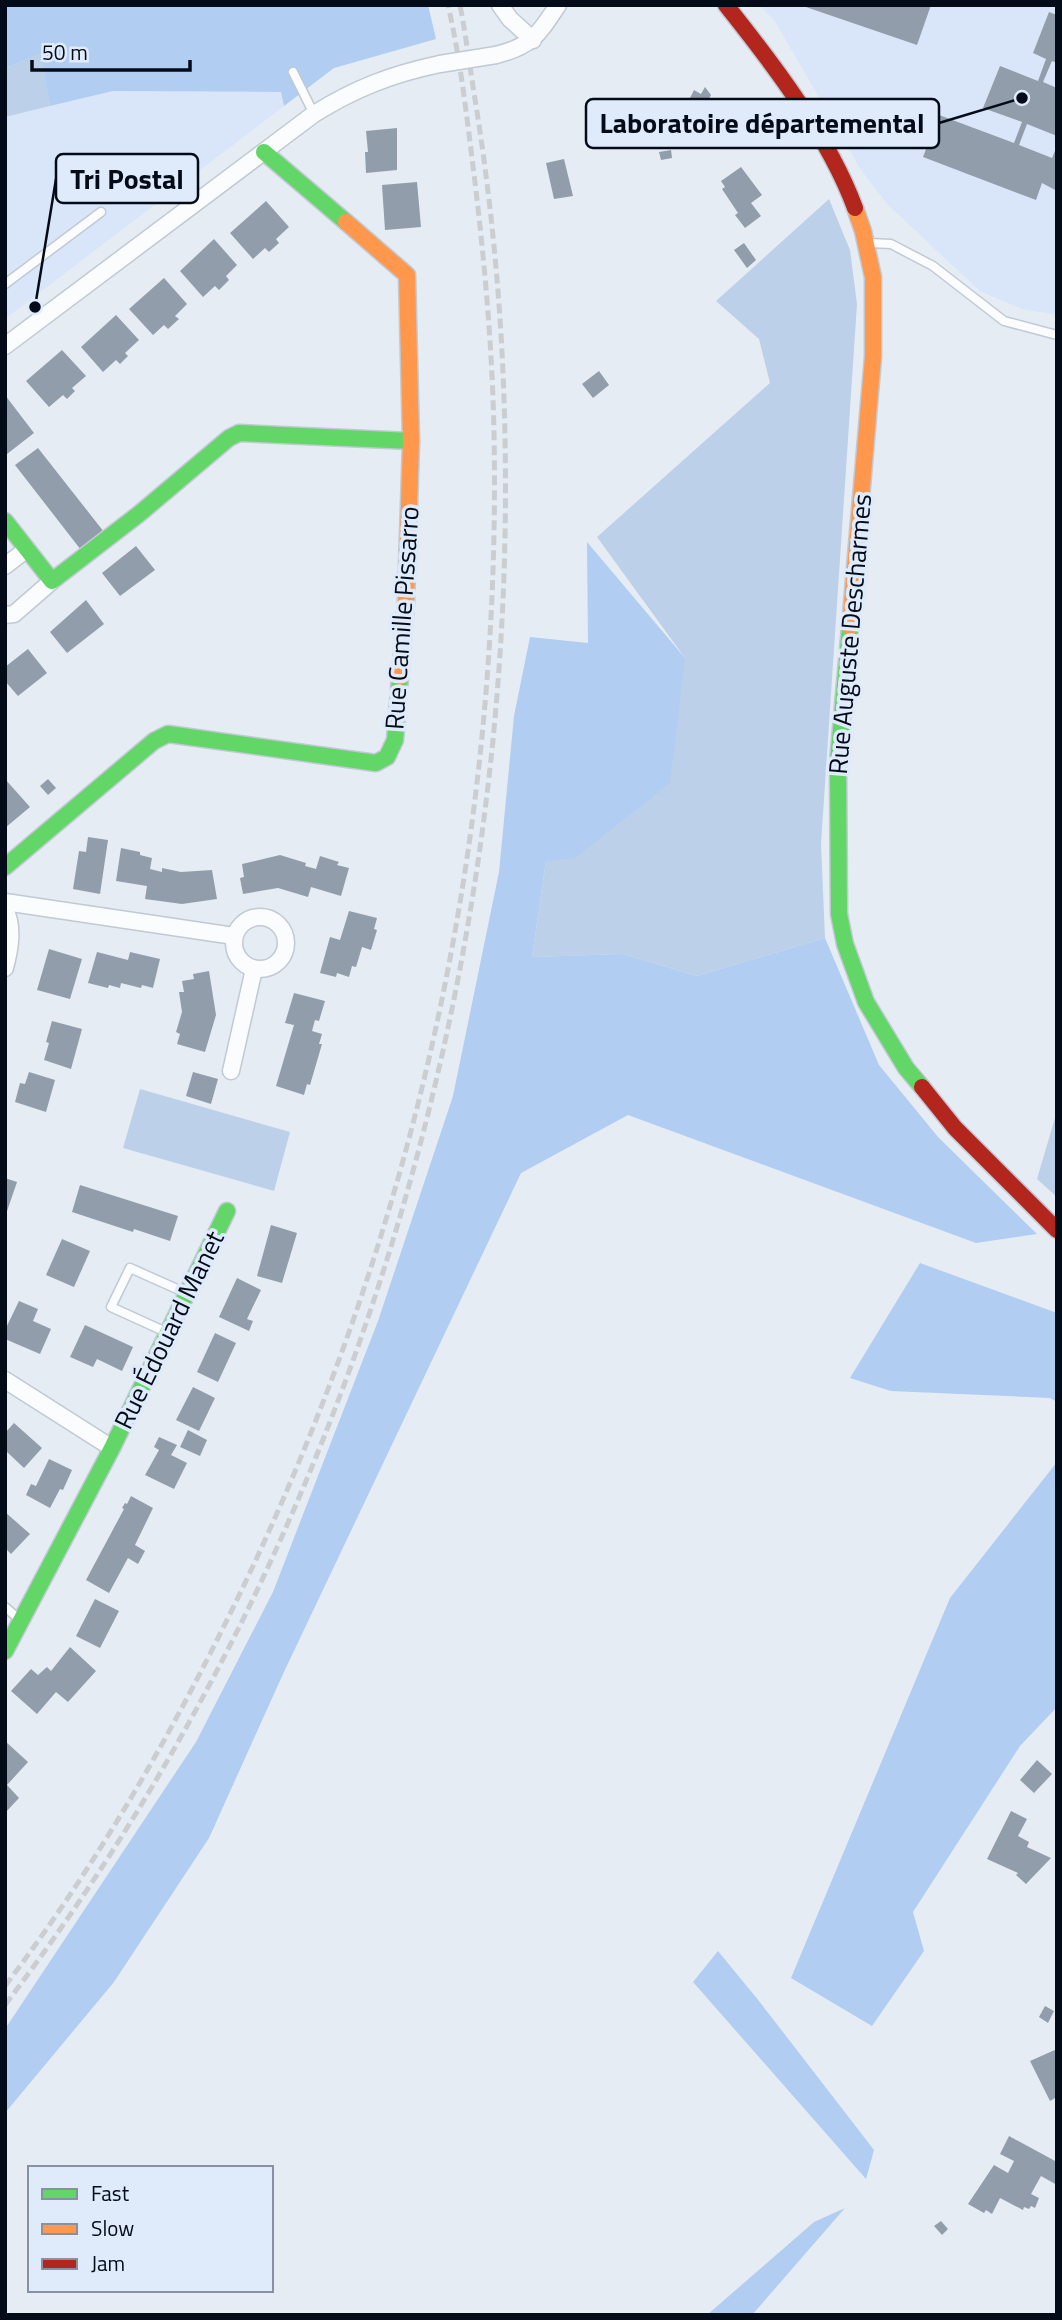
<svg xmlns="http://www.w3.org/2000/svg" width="1062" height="2320" font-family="'Titillium Web',sans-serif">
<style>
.built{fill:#d9e6f9}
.green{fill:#bdd0e9}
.forest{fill:#b1cdf2}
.building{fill:#929dab}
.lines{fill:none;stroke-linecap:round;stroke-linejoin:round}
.lane-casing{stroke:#c1c9d4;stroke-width:11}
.street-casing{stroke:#c1c9d4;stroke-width:19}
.fast-casing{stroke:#c1c9d4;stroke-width:19}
.slow-casing{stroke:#c1c9d4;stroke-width:19}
.jam-casing{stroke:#c1c9d4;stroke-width:19}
.lane{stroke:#fbfcfd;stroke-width:8}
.street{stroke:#fbfcfd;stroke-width:16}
.fast{stroke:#63d668;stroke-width:16}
.slow{stroke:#ff974d;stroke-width:16}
.jam{stroke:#b3261e;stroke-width:16}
.rail{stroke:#cbcdd0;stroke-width:5;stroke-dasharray:10 5;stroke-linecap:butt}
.street-bridge-casing{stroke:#c1c9d4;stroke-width:19;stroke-linecap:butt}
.street-bridge{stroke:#fbfcfd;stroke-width:16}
.labels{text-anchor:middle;stroke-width:7;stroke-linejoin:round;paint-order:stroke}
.street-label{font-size:26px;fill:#040b18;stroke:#dfebfa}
.leader{fill:none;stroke:#040b18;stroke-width:2.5}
.callout-dot{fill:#040b18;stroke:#dfebfa;stroke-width:2.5}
.callout{fill:#dfebfa;stroke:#040b18;stroke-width:2.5}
.callout-label{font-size:28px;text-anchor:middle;font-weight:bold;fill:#040b18}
</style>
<rect width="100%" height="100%" fill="#e5ecf4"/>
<!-- built -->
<g class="built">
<polygon points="759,5 1057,5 1057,315 1022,309 980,291 888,205 861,170 775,21"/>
<polygon points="113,91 281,92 284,106 195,174 185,161 177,167 186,181 5,319 5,117"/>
</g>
<!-- green -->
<g class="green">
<polygon points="42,52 50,106 5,117 5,68"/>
<polygon points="829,199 850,250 857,304 821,844 825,938 697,976 623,954 532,957 546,861 685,658 597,537 770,383 759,339 716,301"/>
<polygon points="140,1089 290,1132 274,1191 123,1148"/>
<polygon points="1057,1111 1057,1197 1037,1179"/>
</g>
<!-- forest -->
<g class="forest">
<polygon points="5,5 428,5 436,39 334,68 284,106 281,92 113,91 50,106 41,53 5,68"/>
<polygon points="587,542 685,658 670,783 575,858 546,861 532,957 623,954 697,976 825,938 879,1065 938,1137 1037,1234 976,1243 628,1115 521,1173 283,1674 209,1838 114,1982 5,2113 5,2029 196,1742 273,1592 378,1321 453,1096 499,872 514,716 530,637 588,643"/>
<polygon points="920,1263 1057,1313 1057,1402 1050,1398 891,1391 850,1378"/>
<polygon points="1057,1462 1057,1707 1020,1746 913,1912 924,1951 872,2026 791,1978 950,1598"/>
<polygon points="718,1951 759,2001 874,2150 866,2179 693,1982"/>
<polygon points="845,2208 752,2315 707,2315 814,2222"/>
</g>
<!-- building -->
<g class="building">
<polygon points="800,5 931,5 917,45"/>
<polygon points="1049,12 1057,15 1057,63 1052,61 1043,82 1057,88 1057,136 1027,124 1019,145 1052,158 1057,146 1057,191 1042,183 1036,200 923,157 939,115 1014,143 1022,122 983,108 1000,66 1038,81 1046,59 1033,53"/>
<polygon points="705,87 711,95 700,114 709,128 690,142 681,129 696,119 690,111 696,103 690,98 694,90 701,94"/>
<polygon points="397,128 397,170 366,173 365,152 368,152 366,131"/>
<polygon points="671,150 672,158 661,160 659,152"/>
<polygon points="564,159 573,196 554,199 546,163"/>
<polygon points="741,167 762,195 751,203 761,216 745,228 735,215 738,213 722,189 725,187 721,181"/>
<polygon points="417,182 421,227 385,230 382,185"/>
<polygon points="266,201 289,227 276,239 279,243 269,252 265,248 253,259 230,233"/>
<polygon points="214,239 237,265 226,276 229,280 219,290 215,286 203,297 180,271"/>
<polygon points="744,243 756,260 747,268 734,250"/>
<polygon points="164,278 187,304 175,316 179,319 168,329 164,325 153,335 129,309"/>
<polygon points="116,315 139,340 125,353 128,356 120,364 116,360 103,372 81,347"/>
<polygon points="62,350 86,376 72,388 75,391 67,399 63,395 49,407 26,381"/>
<polygon points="599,371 609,385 593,398 582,384"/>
<polygon points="5,395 34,433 7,454 5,451"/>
<polygon points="38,448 104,532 81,550 15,465"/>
<polygon points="136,546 155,570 120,596 102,573"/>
<polygon points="86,600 104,624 67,653 50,632"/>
<polygon points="28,649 47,673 18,696 5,681 5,667"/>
<polygon points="5,779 30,807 5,828"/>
<polygon points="48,779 56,788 48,795 40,786"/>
<polygon points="88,837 108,840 100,894 73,889 79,851 86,852"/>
<polygon points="121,848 140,852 140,855 152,858 150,869 162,872 162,868 181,872 212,870 217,899 182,904 145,899 147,886 116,881"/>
<polygon points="280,855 306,863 305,866 316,869 320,856 339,862 337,865 349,868 341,896 311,887 308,897 278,888 243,894 240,878 244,877 242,864"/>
<polygon points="349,911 377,918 374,929 377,930 371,950 362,947 356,967 352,966 349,977 337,973 336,977 320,973 330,937 340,940"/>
<polygon points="49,949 82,959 70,999 37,990"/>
<polygon points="97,952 128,960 130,952 160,959 153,988 142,985 141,988 121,983 120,988 109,985 108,988 88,983"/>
<polygon points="209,971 216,1015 205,1052 177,1044 180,1034 176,1032 182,1012 179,992 184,992 182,981 194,979 193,974"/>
<polygon points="294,993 325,1001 319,1021 315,1020 312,1031 322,1034 319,1044 322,1044 310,1085 307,1084 304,1095 276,1086 294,1025 285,1023"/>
<polygon points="52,1021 82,1029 71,1069 44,1060 49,1043 46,1042"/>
<polygon points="29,1072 55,1080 46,1112 15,1102 20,1083 25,1084"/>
<polygon points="193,1072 218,1079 211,1104 186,1096"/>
<polygon points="5,1178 17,1182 6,1214 5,1214"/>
<polygon points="80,1185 178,1216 170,1241 134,1229 133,1232 72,1212"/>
<polygon points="271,1225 297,1233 282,1283 257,1276"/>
<polygon points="62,1239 90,1251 74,1287 46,1275"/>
<polygon points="237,1278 261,1290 247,1319 253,1321 249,1331 219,1317"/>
<polygon points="19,1301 38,1309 33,1321 51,1329 40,1354 5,1339 5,1330"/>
<polygon points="85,1325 133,1347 122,1371 97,1359 93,1367 70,1357"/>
<polygon points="215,1333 236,1343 218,1382 197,1372"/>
<polygon points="193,1387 215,1398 199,1431 176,1420"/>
<polygon points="14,1423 42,1448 24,1468 7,1452 5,1454 5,1433"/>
<polygon points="188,1430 207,1440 200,1456 180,1447"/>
<polygon points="159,1437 177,1445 171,1455 187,1463 174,1489 145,1475 159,1450 154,1447"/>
<polygon points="49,1459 72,1470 63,1490 60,1489 50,1508 26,1495 31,1484 36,1486"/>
<polygon points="131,1496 153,1508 135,1545 145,1551 138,1564 128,1558 109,1593 86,1580 124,1509 122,1508 125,1503 127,1504"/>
<polygon points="5,1512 30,1534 11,1554 5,1548"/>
<polygon points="95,1599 119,1611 100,1648 76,1636"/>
<polygon points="70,1647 96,1671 68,1702 56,1692 37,1714 11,1691 31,1669 38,1675 47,1667 51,1671"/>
<polygon points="5,1741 28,1762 7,1785 19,1798 5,1813"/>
<polygon points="1037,1760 1052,1774 1034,1793 1020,1780"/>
<polygon points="1011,1811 1027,1819 1018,1836 1029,1842 1027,1847 1051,1858 1026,1884 1016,1875 1018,1873 987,1859"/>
<polygon points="1045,2006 1054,2011 1048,2023 1039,2017"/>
<polygon points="1057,2049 1057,2097 1050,2101 1030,2061"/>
<polygon points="1009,2136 1057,2162 1057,2185 1041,2176 1031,2194 1039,2198 1035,2208 1031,2206 1029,2209 1024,2207 1023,2210 1000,2198 992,2214 986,2210 984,2213 968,2204 994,2165 1008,2173 1014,2161 1000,2154"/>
<polygon points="941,2221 948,2229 942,2235 934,2226"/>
</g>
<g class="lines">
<defs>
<g id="lane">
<polyline points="293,72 314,114"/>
<polyline points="869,243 891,244 933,266 1004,321 1057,335"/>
<polyline points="5,284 101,212"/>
<polyline points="166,1332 111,1307 130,1268 186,1293"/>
<polyline points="5,1607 19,1619"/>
</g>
<g id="street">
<polyline points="500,5 510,19 533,40"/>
<path d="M496,55C532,46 538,35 558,5"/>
<path d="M5,346L314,114C356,88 392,74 440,64"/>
<polyline points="5,566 27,549"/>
<polyline points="5,615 14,614 52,581"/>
<polyline points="5,902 234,936"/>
<path d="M5,909C14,927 10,949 5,968"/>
<circle cx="260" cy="943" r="26"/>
<polyline points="231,1071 254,969"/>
<polyline points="5,1380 112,1448"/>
</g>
<g id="fast">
<polyline points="264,152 346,222"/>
<polyline points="5,521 52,581 139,514 229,438 239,433 411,441"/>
<polyline points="850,627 838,762 839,914 845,944 866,1002 906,1068 922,1087"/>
<polyline points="5,867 154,741 168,734 376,763 387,757 395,740 400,677"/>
<polyline points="5,1651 112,1448 227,1211"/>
</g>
<g id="slow">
<polyline points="346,222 407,275 411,441 406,601 400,677"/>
<polyline points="850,627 873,357 873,277 863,231 855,208"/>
</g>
<g id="jam">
<path d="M726,5C773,64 829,137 855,208"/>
<polyline points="922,1087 955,1128 1057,1230"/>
</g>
</defs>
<!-- lane casing -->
<use href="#lane" class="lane-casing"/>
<!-- street casing -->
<use href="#street" class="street-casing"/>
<!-- fast casing -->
<use href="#fast" class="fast-casing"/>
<!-- slow casing -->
<use href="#slow" class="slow-casing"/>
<!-- jam casing -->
<use href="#jam" class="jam-casing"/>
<!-- lane -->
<use href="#lane" class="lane"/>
<!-- street -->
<use href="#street" class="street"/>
<!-- fast -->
<use href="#fast" class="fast"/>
<!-- slow -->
<use href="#slow" class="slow"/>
<!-- jam -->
<use href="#jam" class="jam"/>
<!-- rail -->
<g class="rail">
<path d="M5,1986C90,1874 161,1753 223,1628C410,1254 502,851 494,432C492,338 483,244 471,150C465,102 459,53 448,5"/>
<path d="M5,2005C343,1560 516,994 505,437C503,324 493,211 475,99C470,68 466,36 460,5"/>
</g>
<defs>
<polyline id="street-bridge" points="440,64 496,55"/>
</defs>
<!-- street-bridge casing -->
<use href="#street-bridge" class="street-bridge-casing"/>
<!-- street-bridge -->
<use href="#street-bridge" class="street-bridge"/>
</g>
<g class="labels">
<!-- street labels -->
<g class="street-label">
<text transform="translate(402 618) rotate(-86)" y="9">Rue Camille Pissarro</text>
<text transform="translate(850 634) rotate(-85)" y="9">Rue Auguste Descharmes</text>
<text transform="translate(169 1330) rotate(-64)" y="9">Rue Édouard Manet</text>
</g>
</g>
<!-- callouts -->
<path class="leader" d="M1022 98L939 123M35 307L56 179"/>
<g class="callout-dot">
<circle cx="1022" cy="98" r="7"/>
<circle cx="35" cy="307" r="7"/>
</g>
<g class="callout">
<rect x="586" y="99" width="353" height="49" rx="7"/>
<rect x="56" y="154" width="142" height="49" rx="7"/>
</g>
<g class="callout-label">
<text x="762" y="133">Laboratoire départemental</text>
<text x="127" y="189">Tri Postal</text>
</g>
<!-- border -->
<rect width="1062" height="2320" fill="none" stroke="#040b18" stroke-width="14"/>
<!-- legend -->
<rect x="28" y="2166" width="245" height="126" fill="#dfebfa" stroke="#8791a0" stroke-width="2"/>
<rect x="42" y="2189" width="35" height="10" fill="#63d668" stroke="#8791a0" stroke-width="2"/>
<text x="91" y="2201" font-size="21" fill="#040b18">Fast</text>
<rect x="42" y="2224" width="35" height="10" fill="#ff974d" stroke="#8791a0" stroke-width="2"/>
<text x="91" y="2236" font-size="21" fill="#040b18">Slow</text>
<rect x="42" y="2259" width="35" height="10" fill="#b3261e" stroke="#8791a0" stroke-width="2"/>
<text x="91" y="2271" font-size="21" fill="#040b18">Jam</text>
<!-- scale -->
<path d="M32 60v10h158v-10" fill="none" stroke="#040b18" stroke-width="3.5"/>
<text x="42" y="60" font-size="21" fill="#040b18" stroke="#dfebfa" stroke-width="5" paint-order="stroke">50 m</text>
</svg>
